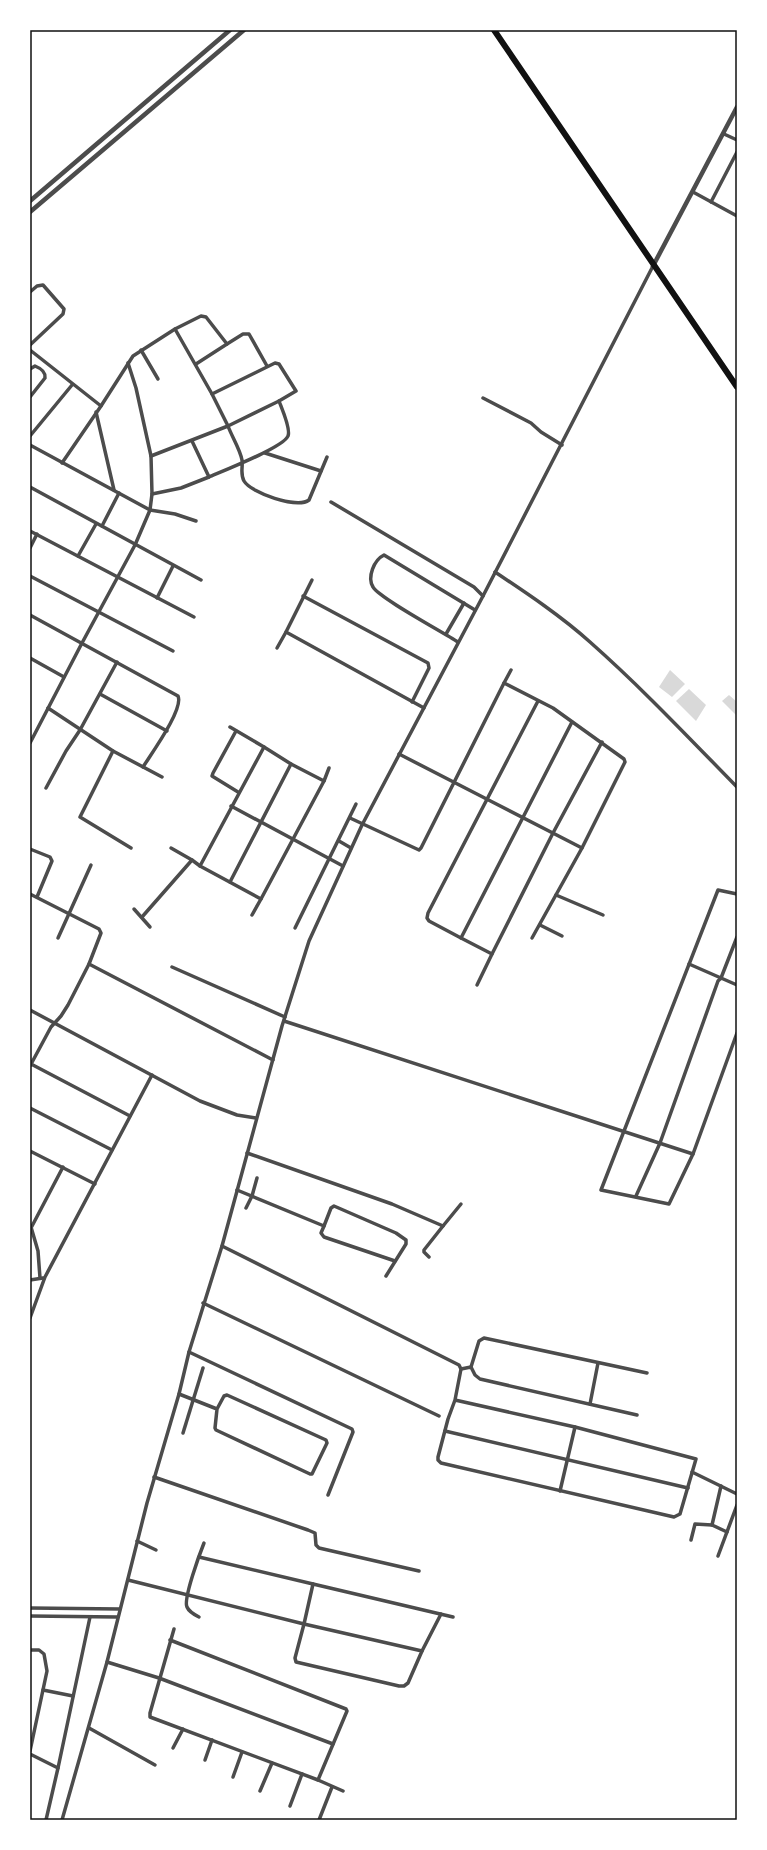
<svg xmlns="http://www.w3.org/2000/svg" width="767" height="1850" font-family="Spectral,serif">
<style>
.water{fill:#d9d9d9}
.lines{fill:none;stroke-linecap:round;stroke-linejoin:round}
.minor{stroke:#4c4c4c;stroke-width:3.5}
.tertiary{stroke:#4c4c4c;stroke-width:4.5}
.trunk{stroke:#111;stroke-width:6}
.neatline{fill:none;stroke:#111;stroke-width:1.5}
</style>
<rect width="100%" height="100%" fill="#fff"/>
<!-- water -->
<g class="water">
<polygon points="670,670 685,684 672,697 659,687"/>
<polygon points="689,689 706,705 696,721 676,701"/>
<polygon points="729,695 737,702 737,716 722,701"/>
</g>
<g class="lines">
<!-- minor -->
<g class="minor">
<polyline points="724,134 737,140"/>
<polyline points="693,192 737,216"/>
<polyline points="711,202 737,152"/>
<polyline points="30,292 37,286 43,285 64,309 63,314 30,345"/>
<polyline points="175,329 212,394"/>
<polyline points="30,350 101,406 133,356 175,329 201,316 206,317 227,344 243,334 249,334 267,366"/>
<polyline points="141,350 158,379"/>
<polyline points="196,364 227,344"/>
<path d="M30,369L35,366C40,368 46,371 45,378L30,397"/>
<polyline points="483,398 531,423 541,432 562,445"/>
<polyline points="96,412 114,490"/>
<polyline points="30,436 72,385"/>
<polyline points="30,445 150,510 175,514 196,521"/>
<polyline points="265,453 321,471"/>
<polyline points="151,456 228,426 212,394 275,363 279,364 296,391 279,401"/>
<polyline points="62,463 101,406"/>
<path d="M209,477C223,471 284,447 288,436C291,429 282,409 279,401L228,426C232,437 240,449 242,460C243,468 240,474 244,481C251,493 297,509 309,500L327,457"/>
<polyline points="30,487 201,580"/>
<polyline points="152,494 181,488 209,477 192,441"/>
<polyline points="331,502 474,587 483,596"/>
<polyline points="102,526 119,493"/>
<polyline points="30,531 194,617"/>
<polyline points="30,548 37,534"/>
<polyline points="78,556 96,524"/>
<path d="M495,572C528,594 561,616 590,642C642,688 689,738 737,787"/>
<polyline points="30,576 173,651"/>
<polyline points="312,580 286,632 424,708"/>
<polyline points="303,596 428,663 429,668 412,702"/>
<polyline points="157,598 173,566"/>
<path d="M30,615L178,696C184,709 151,754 143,767"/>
<polyline points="446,634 464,603"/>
<path d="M458,642C443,632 379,598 373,587C367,577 374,560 384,555L475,610"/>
<polyline points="277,648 286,632"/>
<polyline points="30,658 64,677"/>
<polyline points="504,683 511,670"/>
<polyline points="100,694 167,731"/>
<polyline points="538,701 428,913 427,918 429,921 461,938 572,722"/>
<polyline points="48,708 113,751 162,777"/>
<polyline points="230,727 264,747 200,866 261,899 324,781 329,768"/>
<polyline points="236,731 213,773 212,776 238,792"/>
<polyline points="30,743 82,643 135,545 150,510 152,494 151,456 136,388 128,363"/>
<polyline points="113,751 80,817 131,848"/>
<polyline points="291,764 324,781"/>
<polyline points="46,788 66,751 80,730 117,662"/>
<polyline points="231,806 343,866"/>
<path d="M350,818L419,850L421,848L504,683L553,708L624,759L625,762L582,848C521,817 460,785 399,754"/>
<polyline points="339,841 351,848"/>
<polyline points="171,848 192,860"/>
<polyline points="30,849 50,857 52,861 37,897"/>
<polyline points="230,882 291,764 264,747"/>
<polyline points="30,894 99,929 101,933 89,964 68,1005 61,1016 51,1027 30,1066"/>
<polyline points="737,894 718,890 601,1190 669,1204 693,1154 737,1033"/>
<polyline points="556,895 603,915"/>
<polyline points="134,909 150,927"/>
<polyline points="252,915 261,899"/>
<polyline points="142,917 192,860 200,866"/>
<polyline points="540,925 562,936"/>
<polyline points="295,928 356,804"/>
<polyline points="58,938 91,865"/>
<polyline points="461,938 492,954 553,833 602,742"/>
<polyline points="532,938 582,848"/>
<polyline points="89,964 273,1060"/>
<polyline points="689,964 721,978 737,937"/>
<polyline points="172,967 285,1017"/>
<polyline points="477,985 492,954"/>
<polyline points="30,1010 200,1101 237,1115 256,1118"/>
<polyline points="284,1021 693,1154"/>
<polyline points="31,1064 130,1116"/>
<polyline points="30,1108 112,1150"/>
<polyline points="30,1151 95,1184"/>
<polyline points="247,1153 392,1204 443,1226 424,1250 424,1252 429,1257"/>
<polyline points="237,1190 324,1226 331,1208 334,1206 396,1233 406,1240 406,1244 386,1276"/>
<polyline points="636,1196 660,1143 718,981 721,978 737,985"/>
<polyline points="246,1208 252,1196 257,1178"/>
<polyline points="324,1226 321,1233 324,1237 395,1261"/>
<polyline points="443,1226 461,1204"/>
<polyline points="31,1227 38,1251 40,1278"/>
<polyline points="31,1228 63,1167"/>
<polyline points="222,1246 459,1365 461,1369 455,1400 575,1427 696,1459 680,1514 674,1517 441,1463 438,1460 438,1457 448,1419 455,1400"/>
<polyline points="30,1280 43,1278"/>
<polyline points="203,1303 439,1416"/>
<polyline points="30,1318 45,1277 152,1075"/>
<polyline points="189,1352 352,1429 353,1432 328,1495"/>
<polyline points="471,1367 479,1341 484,1338 647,1373"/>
<polyline points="461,1369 471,1367 475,1375 480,1379 637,1415"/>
<polyline points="179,1394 217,1409 224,1396 227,1395 326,1440 327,1443 312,1474 310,1474 216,1430 215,1428 217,1409"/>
<polyline points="590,1404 598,1363"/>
<polyline points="445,1431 688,1488"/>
<polyline points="183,1433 203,1368"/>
<polyline points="692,1472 737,1494"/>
<polyline points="154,1477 308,1530 315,1533 316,1545 319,1548 419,1571"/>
<polyline points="560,1491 575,1427"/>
<polyline points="712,1525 721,1486"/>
<polyline points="691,1540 695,1524 712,1525 727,1532"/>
<polyline points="137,1541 156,1550"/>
<polyline points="718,1556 737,1505"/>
<polyline points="199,1557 313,1584"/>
<polyline points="128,1580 304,1624 313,1584 453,1617"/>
<polyline points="30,1608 120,1609"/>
<polyline points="30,1616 117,1617"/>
<path d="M199,1617C195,1615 189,1612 187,1607C183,1599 200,1553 204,1543"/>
<polygon points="304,1624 422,1651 408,1683 404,1686 399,1686 296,1662 295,1658"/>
<polyline points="174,1629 150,1713 150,1717 318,1780"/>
<polyline points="170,1640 346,1709 347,1711 318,1780 343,1791"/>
<polyline points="30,1650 39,1650 44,1654 47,1671 30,1751"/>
<polyline points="422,1651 441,1614"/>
<polyline points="107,1662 159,1678 333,1744"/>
<polyline points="43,1690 73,1696"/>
<polyline points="89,1728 155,1765"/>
<polyline points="173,1748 183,1729"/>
<polyline points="30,1754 58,1768 46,1820"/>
<polyline points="205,1760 212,1740"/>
<polyline points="58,1768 90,1617"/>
<polyline points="233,1777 242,1752"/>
<polyline points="260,1791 272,1763"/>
<polyline points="290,1806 302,1774"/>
<polyline points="62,1820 107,1662 147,1503 179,1394 189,1352 222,1246 282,1026 309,941 362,825 483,596 653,266"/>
<polyline points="319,1820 332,1787"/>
</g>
<!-- tertiary -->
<g class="tertiary">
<polyline points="30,201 230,30"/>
<polyline points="30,212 244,30"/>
<polyline points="653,266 737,107"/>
</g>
<!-- trunk -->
<polyline class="trunk" points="494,30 737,387"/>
</g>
<!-- border -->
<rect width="767" height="1850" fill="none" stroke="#ffffff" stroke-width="62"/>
<rect x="31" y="31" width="705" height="1788" class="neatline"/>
</svg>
